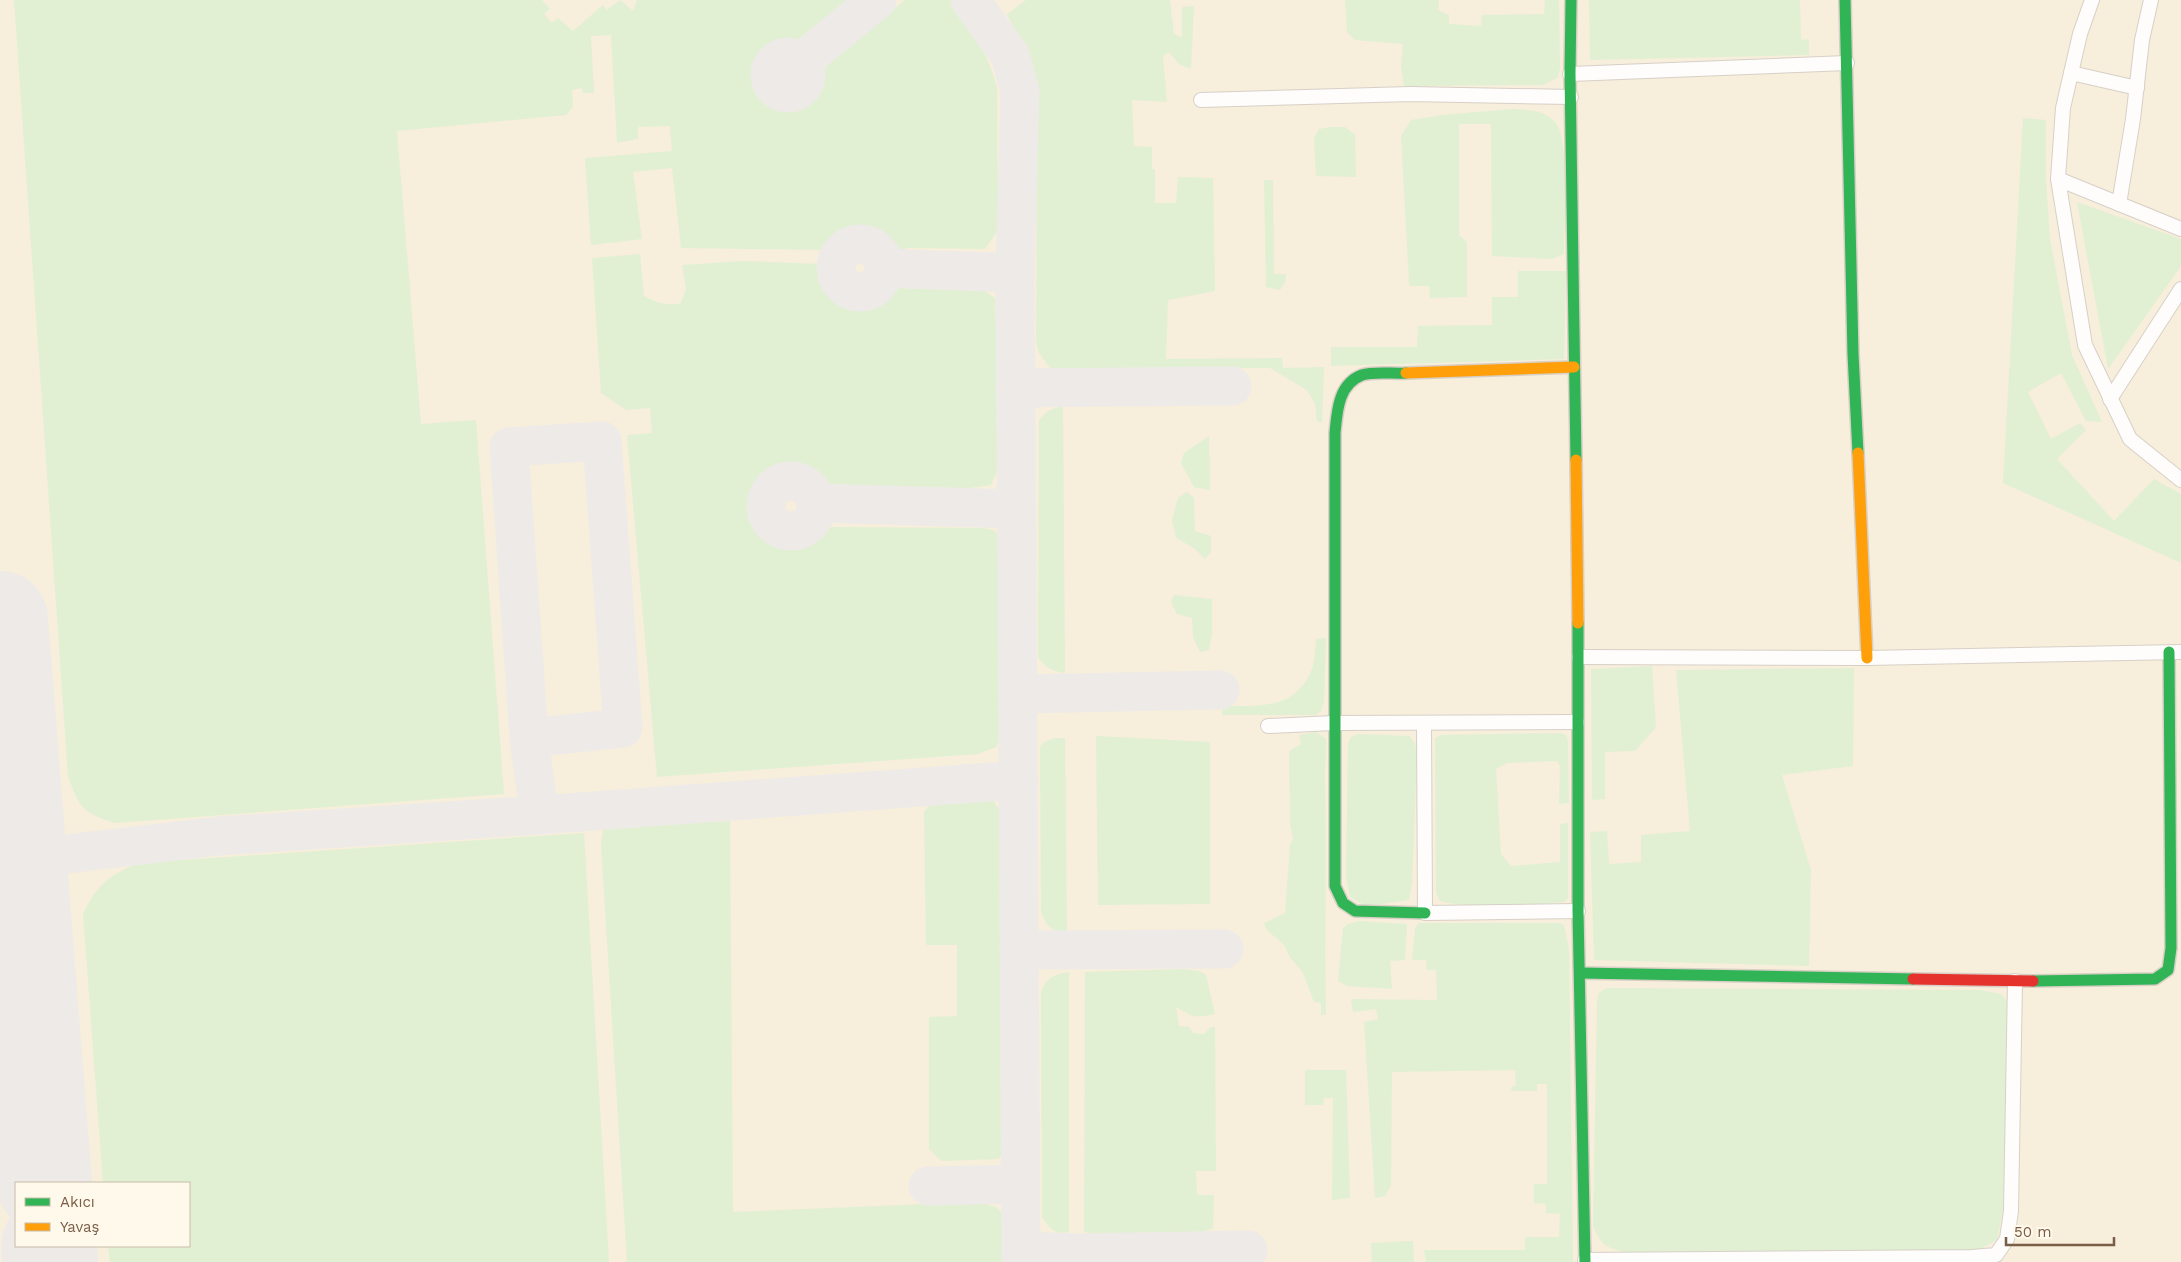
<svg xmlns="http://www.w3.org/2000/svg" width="2181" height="1262" font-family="'Work Sans',sans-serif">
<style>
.residential{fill:#f7eedb;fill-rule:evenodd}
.green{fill:#e1f0d2}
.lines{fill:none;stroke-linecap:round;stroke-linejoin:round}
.taxiway{stroke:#eeeae7;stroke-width:39}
.runway{stroke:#eeeae7;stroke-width:96}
.street-casing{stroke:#d7d0c7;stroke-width:16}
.fast-casing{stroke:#d8d0c6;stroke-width:14}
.slow-casing{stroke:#d8d0c6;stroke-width:14}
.jam-casing{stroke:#d8d0c6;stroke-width:14}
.street{stroke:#fefdfc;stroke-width:14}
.fast{stroke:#30b455;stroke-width:11}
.slow{stroke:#ff9f0a;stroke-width:11}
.jam{stroke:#e5322d;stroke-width:11}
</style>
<rect width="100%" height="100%" fill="#f8f3e9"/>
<!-- residential -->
<path class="residential" d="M0,0H2181V1262H0ZM16,1183H189V1246H16Z"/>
<!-- green -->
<g class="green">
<path d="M14,0H542L550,9L544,14L552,23L558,18L573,31L603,5L607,10L620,0L633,11L637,0H858L799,47C772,46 750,56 761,87L756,94L768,105L774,98C779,100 784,104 789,105C810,109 820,86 819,70L905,0H951C973,24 988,56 997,87L998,230L985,249L906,248L900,256C874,231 856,222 828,250L681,248L672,168L633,172L642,239L591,245L585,158L672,151L670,126L638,127V139L617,143L611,35L591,36L594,93H583L582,88L572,90L573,107L566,115L397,131L421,424L476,420L504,794L114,823C81,811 80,809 68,776Z"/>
<polygon points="1026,0 1170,0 1174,34 1182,37 1182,7 1194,6 1191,69 1179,64 1169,52 1163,56 1167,102 1132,100 1134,146 1152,147 1152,169 1155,169 1155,203 1176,203 1178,177 1213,178 1215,291 1168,300 1166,359 1282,358 1283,368 1324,367 1322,423 1317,421 1315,404 1307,390 1270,368 1050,368 1039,353 1036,342 1037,95 1030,62 1007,14"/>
<polygon points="1345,0 1439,0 1438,10 1449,15 1449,24 1481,26 1482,15 1544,14 1545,0 1559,0 1560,69 1557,78 1543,85 1404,86 1401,65 1403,44 1355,40 1347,32"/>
<polygon points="1589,0 1800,0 1801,40 1809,39 1809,55 1590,60"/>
<path d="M1512,109C1528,110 1543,109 1555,122C1571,139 1564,228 1564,254L1552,259L1492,256L1491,124H1459V235L1467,242V297L1430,298L1429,286H1410L1409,282L1401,136L1411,120L1442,115Z"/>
<polygon points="2023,118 2046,120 2046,180 2050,239 2072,355 2102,422 2086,421 2061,373 2028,392 2051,439 2080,423 2086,430 2057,459 2114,521 2154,479 2181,494 2181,563 2003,483"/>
<polygon points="1331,127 1345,127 1355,135 1356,177 1316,176 1314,138 1319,129"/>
<polygon points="1264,180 1273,180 1274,274 1286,274 1285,282 1280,290 1266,287"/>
<polygon points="2077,202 2181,239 2181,266 2108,369"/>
<path d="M640,254L644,296C655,302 669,307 681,303L686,289L682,265L743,261L820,264L826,288L850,303L871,308L887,297L901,283V288L985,291L995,298L1001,462L991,485L970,488L825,487C820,483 815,477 810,474C788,459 762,476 754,497L748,499L749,514L755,515L757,528C772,538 785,542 802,544L828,527L984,528L995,531L1001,542L1002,564L1001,722L1000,738L996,747L978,754L657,777L627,435L652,433L650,408L626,410L601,393L592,258Z"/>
<polygon points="1518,271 1566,271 1564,359 1331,366 1331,347 1417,347 1418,326 1492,325 1492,297 1518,297"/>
<path d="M1063,405L1065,673C1052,671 1045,668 1038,657L1039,420L1048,411Z"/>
<polygon points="1209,436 1210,490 1194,487 1181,463 1184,453"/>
<polygon points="1187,492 1194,498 1195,531 1211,536 1211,552 1205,559 1194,548 1176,538 1172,520 1178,498"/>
<polygon points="1174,595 1212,599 1212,634 1209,650 1200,652 1193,637 1192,618 1177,614 1171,602"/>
<path d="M1326,638L1324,702L1321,711L1316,715H1222L1223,706C1259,706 1296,710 1312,669C1315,661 1315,648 1316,639Z"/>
<polygon points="1652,666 1656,727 1635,751 1605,752 1605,799 1592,800 1591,669"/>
<polygon points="1854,668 1853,766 1782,775 1811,870 1809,966 1594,960 1590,832 1607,831 1609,864 1641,862 1641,835 1690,831 1676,670"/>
<path d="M1316,732L1326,739C1327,754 1324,767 1325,781C1327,859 1324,937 1326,1015H1321V1003L1314,1002L1303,973L1289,956L1285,946L1266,929L1264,923L1285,913L1290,845L1293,839L1290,823L1289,751L1301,744L1299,735Z"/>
<path d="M1561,733L1566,735L1568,740L1569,803L1559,804L1560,766L1557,761L1507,763L1496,769L1501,854L1511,866L1560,862V824L1568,823V898L1565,902C1525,905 1479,911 1440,901L1436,892L1435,738L1442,735Z"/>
<polygon points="1358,734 1409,736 1415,743 1417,756 1412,884 1409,900 1366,906 1350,897 1346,877 1348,745 1350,738"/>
<polygon points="1096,736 1210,742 1210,904 1098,905"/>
<path d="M1055,738H1065L1067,932C1051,932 1046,926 1041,911L1040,747L1044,742Z"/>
<polygon points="949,795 991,798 1002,813 1005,1147 999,1159 942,1161 929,1149 929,1017 957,1016 957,945 926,945 924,812 935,799"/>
<polygon points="730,821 733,1212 976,1202 996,1207 1006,1217 1005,1262 627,1262 601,845 603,830 609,827"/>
<path d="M584,833L609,1262H110L108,1246H189V1183H103L83,914C97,885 108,876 138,863Z"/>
<polygon points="1358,921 1407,924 1405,960 1390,961 1392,989 1347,986 1338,981 1343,928 1348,924"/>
<polygon points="1419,923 1560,923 1564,925 1569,949 1573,1262 1426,1262 1424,1250 1525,1250 1525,1237 1559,1237 1560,1214 1546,1213 1546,1204 1534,1203 1534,1184 1547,1184 1547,1084 1537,1084 1537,1091 1511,1091 1512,1086 1516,1086 1515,1070 1392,1072 1391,1186 1385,1196 1375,1198 1364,1022 1378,1019 1376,1009 1353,1012 1351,999 1437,1000 1436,970 1427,970 1426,960 1412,960 1415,928"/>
<path d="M1183,969L1199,971L1206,975L1215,1014C1192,1018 1196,1018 1176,1007L1179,1026L1189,1027L1193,1033L1204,1034L1211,1027H1215L1216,1171H1196L1197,1195H1214L1213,1228L1203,1232L1098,1234L1084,1232L1085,972Z"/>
<path d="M1069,972V1232C1055,1235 1050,1229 1042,1217L1041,991C1047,978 1054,974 1069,972Z"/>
<path d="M1606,988L1980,990L2001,994L2008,1002L2003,1210L1997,1240L1978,1250L1624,1252C1604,1247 1602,1245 1593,1226L1597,1005L1598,994Z"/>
<polygon points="1305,1070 1346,1070 1350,1198 1332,1200 1333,1098 1324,1098 1323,1105 1305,1105"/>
<polygon points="1413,1241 1414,1262 1372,1262 1371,1243"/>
</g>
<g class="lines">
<!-- taxiway -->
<g class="taxiway">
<polyline points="970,0 1010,55 1020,91 1015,273 1021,1262"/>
<circle cx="788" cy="75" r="18"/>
<polyline points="801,62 877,0"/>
<circle cx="860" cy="268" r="24"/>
<polyline points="884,268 1015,273"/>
<polyline points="1015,388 1232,386"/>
<circle cx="791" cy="506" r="25"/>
<polyline points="816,503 1016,509"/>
<polyline points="1019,694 1220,690"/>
<polyline points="529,738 623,728 602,441 509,447 529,738 539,815"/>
<polyline points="0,808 18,852"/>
<polyline points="0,862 219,836 539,815 1019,780"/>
<polyline points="1019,950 1224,949"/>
<polyline points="928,1186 1021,1184"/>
<polyline points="1021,1251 1077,1253 1248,1250"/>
</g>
<!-- runway -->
<g class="runway">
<polyline points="0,619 44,1183"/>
<polyline points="49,1246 50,1262"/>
</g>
<defs>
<g id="street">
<polyline points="2092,0 2080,34 2063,108 2058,179 2085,345 2130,439 2181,480"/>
<polyline points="2071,73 2137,88"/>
<polyline points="1570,74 1847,63"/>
<polyline points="1201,100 1410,94 1571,97"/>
<polyline points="2058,179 2181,229"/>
<polyline points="2119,204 2133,119 2142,40 2151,0"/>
<polyline points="2110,399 2181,289"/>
<polyline points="1579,657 1867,658 2181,652"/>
<polyline points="1424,724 1425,913 1578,911"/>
<polyline points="1268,726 1334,723 1577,722"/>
<polyline points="1585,1260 1972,1257 1996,1255 2007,1239 2011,1211 2015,981"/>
</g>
<g id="fast">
<polyline points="1571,0 1570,74 1576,460"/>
<polyline points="1845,0 1853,354 1858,453"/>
<path d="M1406,373C1393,374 1374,371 1362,375C1338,384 1337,412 1335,433V886L1343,903L1355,911L1425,913"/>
<polyline points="1578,623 1578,911 1585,1262"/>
<polyline points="1580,973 1913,979"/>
<polyline points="2033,981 2155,979 2168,970 2171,948 2169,652"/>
</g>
<g id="slow">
<polyline points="1406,373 1574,367"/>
<polyline points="1858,453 1867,658"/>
<polyline points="1576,460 1578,623"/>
</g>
<polyline id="jam" points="1913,979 2033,981"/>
</defs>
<!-- street casing -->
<use href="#street" class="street-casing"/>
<!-- fast casing -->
<use href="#fast" class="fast-casing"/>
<!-- slow casing -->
<use href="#slow" class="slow-casing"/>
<!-- jam casing -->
<use href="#jam" class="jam-casing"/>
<!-- street -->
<use href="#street" class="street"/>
<!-- fast -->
<use href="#fast" class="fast"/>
<!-- slow -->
<use href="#slow" class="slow"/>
<!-- jam -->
<use href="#jam" class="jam"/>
</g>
<!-- legend -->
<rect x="15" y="1182" width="175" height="65" fill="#fff9eb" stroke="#c9bba9"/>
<rect x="25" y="1198" width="25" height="8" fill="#30b455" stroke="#c9bba9"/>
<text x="60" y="1207" font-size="15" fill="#795d46">Akıcı</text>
<rect x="25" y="1223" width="25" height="8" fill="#ff9f0a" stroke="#c9bba9"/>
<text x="60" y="1232" font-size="15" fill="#795d46">Yavaş</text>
<!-- scale -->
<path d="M2006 1237v8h108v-8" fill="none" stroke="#795d46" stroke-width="2.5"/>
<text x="2014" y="1237" font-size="15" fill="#795d46" stroke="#fff9eb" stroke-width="4" paint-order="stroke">50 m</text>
</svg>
